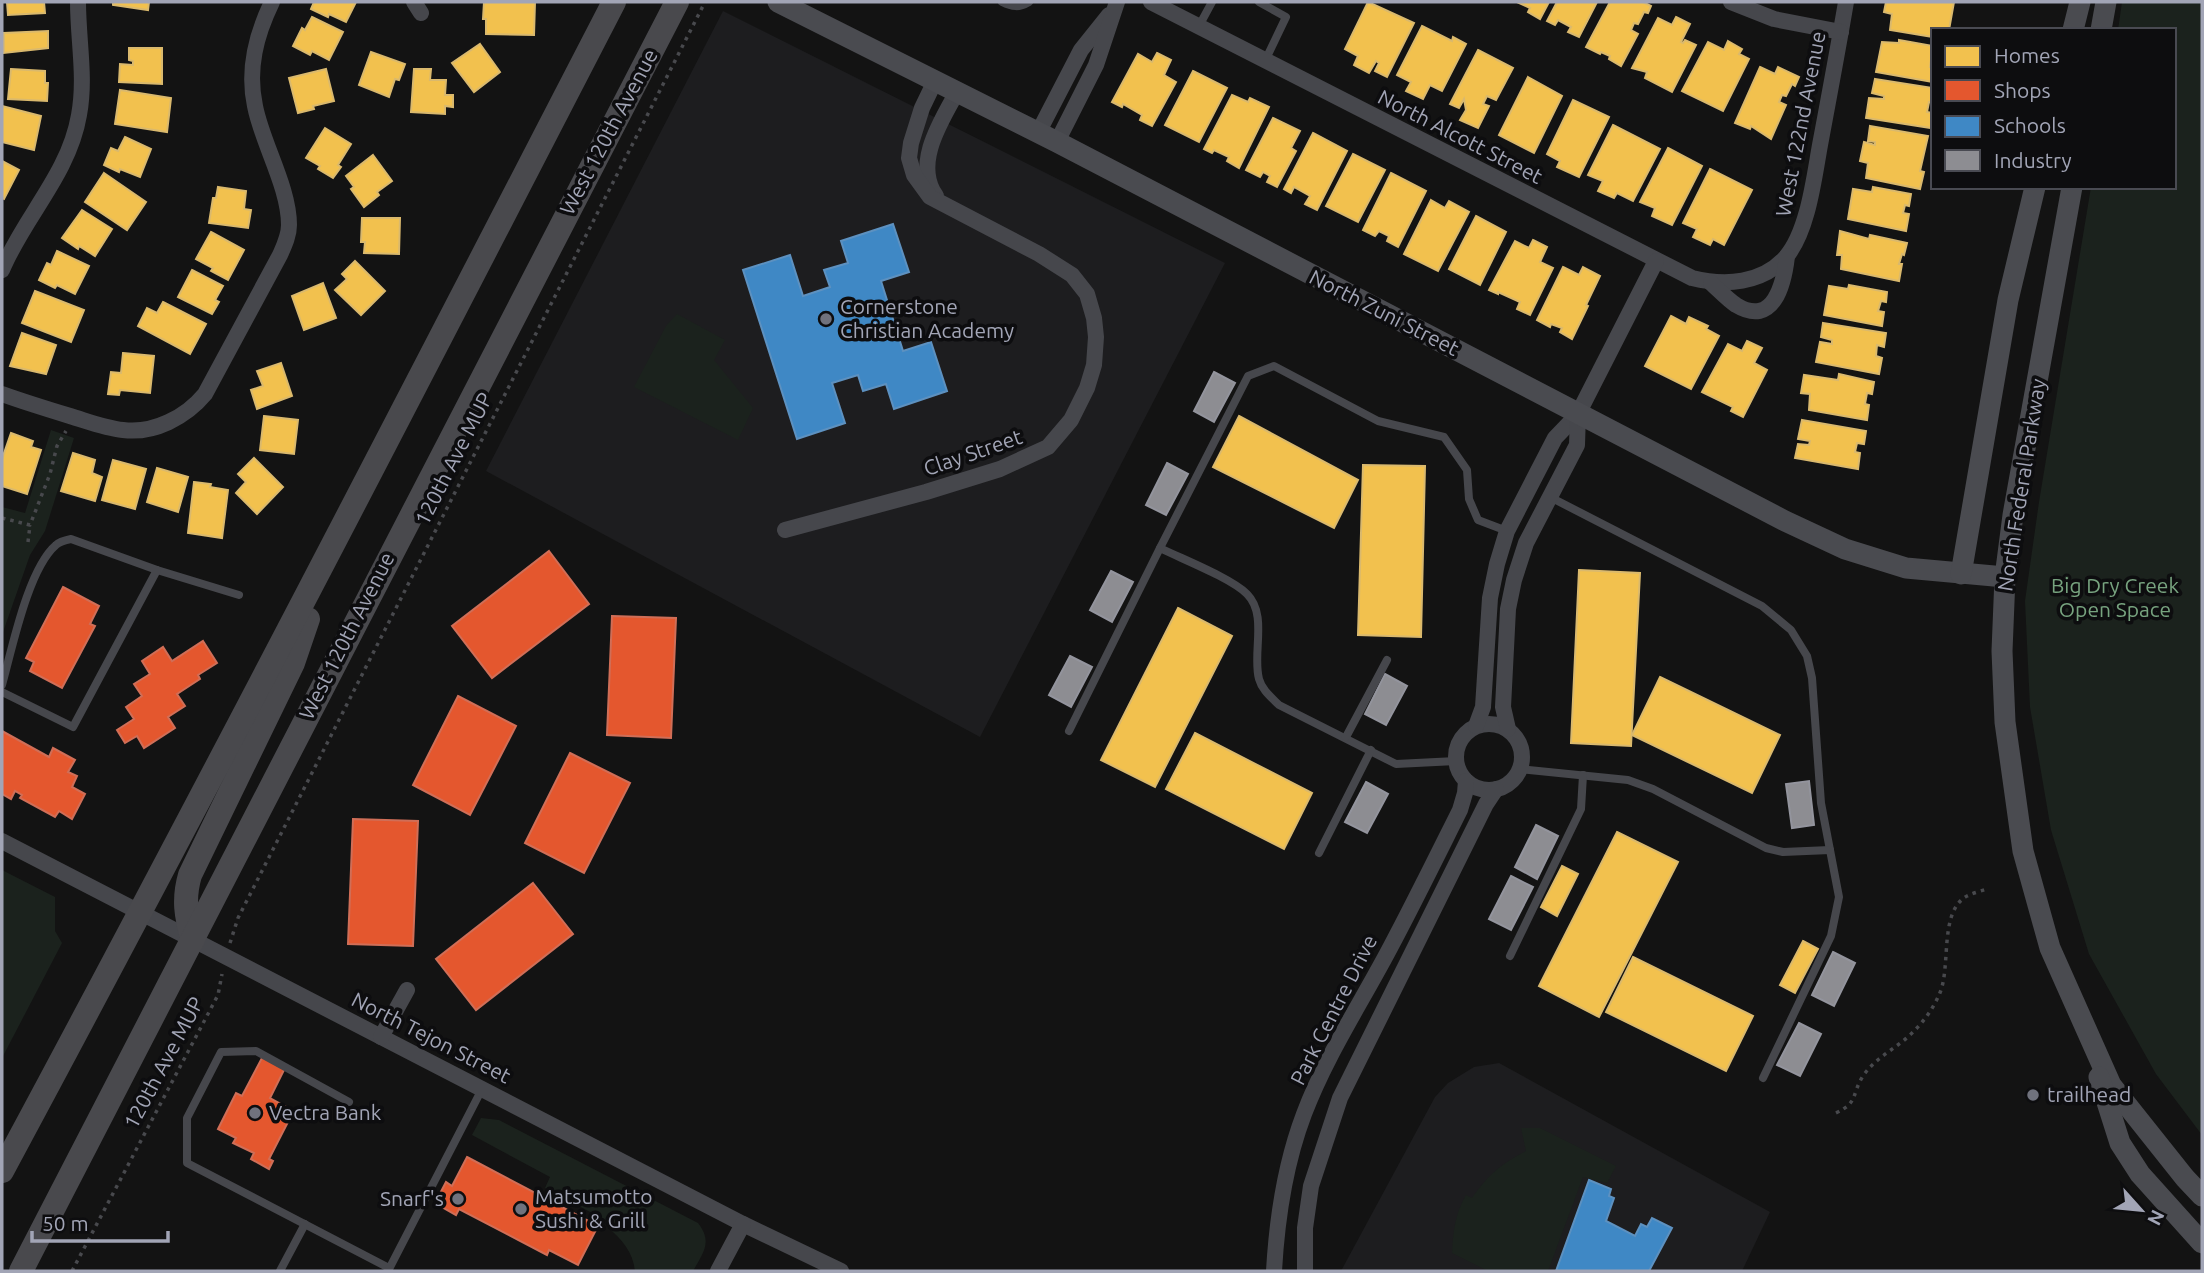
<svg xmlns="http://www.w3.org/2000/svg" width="2204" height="1273" font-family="Ubuntu,sans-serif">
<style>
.built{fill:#1d1d1f}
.green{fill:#1b221d}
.homes{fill:#f2c14e;stroke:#dab96d;stroke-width:2}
.shops{fill:#e4572e;stroke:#d06e57;stroke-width:2}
.schools{fill:#3f88c5;stroke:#5d91c0;stroke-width:2}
.industry{fill:#8d8d92;stroke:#93949d;stroke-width:2}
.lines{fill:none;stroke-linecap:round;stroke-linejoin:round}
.path{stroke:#48494d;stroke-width:3.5;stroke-dasharray:3.5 5;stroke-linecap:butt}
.lane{stroke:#46474c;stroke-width:8}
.street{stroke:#46474c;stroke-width:16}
.secondary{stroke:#4a4b50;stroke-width:21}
.primary{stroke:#49494d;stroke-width:24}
.poi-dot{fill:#70727d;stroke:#0d0d0f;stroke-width:2.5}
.labels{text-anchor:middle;stroke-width:7;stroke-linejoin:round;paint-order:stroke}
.street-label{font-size:21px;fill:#a2a5b6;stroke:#0d0d0f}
.poi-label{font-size:21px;fill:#a2a5b6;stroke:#0d0d0f;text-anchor:start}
.park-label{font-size:21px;fill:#77a37f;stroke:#0d0d0f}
</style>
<rect width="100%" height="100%" fill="#131313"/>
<!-- built -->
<g class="built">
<polygon points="723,11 1225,263 980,737 486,471"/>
<polygon points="1499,1063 1770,1212 1742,1271 1341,1271 1435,1097 1448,1083 1474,1067"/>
</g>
<!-- green -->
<g class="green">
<polygon points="2122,2 2202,2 2202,1135 2156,1074 2089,954 2051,830 2030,707 2025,601 2039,502 2091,187 2174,187 2174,30 2118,30"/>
<polygon points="677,314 725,340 714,360 753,408 738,440 634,387 666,326"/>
<polygon points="51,430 74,438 45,531 30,555 2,635 2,507 25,513"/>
<polygon points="2,870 55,897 55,931 62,943 2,1058"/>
<path d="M481,1118L499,1120L698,1223C713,1242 703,1253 693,1271H635C633,1252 622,1239 607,1227L609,1222L545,1188L550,1177L472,1135Z"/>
<path d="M1521,1128H1540L1616,1166L1607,1183L1583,1177L1548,1271H1488L1452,1253C1453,1231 1455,1214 1466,1195L1472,1198C1488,1175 1501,1164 1526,1151Z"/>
</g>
<!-- homes -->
<g class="homes">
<polygon points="7,2 44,2 45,13 8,15"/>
<polygon points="113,2 149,2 148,10 113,5"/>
<polygon points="314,2 356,2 346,22 329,14 328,17 311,9"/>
<polygon points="484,2 535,2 534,35 486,34 486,19 483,19"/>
<polygon points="1368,2 1414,23 1387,77 1375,71 1379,63 1376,61 1369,73 1354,65 1358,56 1345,49"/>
<polygon points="1517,2 1549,2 1540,19 1528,12 1530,8"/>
<polygon points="1557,2 1597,2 1579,37 1568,32 1571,27 1558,20 1555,25 1547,21"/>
<polygon points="1610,2 1643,2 1651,6 1648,13 1644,12 1638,24 1634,23 1631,30 1638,34 1621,66 1609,59 1610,56 1601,52 1600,54 1586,47"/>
<polygon points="1886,2 1954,2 1949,30 1933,30 1933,37 1890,30 1892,14 1884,12"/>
<polygon points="312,17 343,32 329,60 312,51 310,55 293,46 302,28 305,30"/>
<polygon points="1676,17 1690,24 1681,42 1683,43 1685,40 1696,45 1672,92 1645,78 1647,72 1632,68 1658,18 1672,25"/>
<polygon points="1422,26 1452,41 1453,37 1466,44 1442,91 1430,85 1423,99 1406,91 1411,82 1397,75"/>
<polygon points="48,31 48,48 4,53 4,33"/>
<polygon points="1899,40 1933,46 1930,67 1933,67 1933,82 1876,72 1882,42 1899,43"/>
<polygon points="1728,41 1742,49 1739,54 1749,59 1723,111 1682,91 1708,42 1724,50"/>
<polygon points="480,44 500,72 474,92 452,63"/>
<polygon points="129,48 162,48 162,84 119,82 120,64 133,65 133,61 129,60"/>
<polygon points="1478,50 1513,68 1496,100 1487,96 1483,104 1489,106 1478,128 1460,120 1466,110 1464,99 1459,108 1450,104"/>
<polygon points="371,52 405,64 399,80 395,79 389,97 359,85"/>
<polygon points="1157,53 1171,60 1164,75 1176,82 1152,126 1140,120 1142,115 1123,104 1122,107 1112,102 1138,54 1152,62"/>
<polygon points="1760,67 1775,74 1778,67 1799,77 1795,86 1792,84 1786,96 1782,95 1779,102 1786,105 1771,139 1751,126 1750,129 1735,123"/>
<polygon points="11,69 45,71 45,83 48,83 47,101 8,99"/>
<polygon points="326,69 334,101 313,106 314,109 298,113 289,78"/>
<polygon points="414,69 431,69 430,80 446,80 445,95 453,95 453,107 445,106 445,114 411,112"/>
<polygon points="1193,71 1227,88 1199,142 1165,125"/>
<polygon points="1528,77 1562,96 1534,153 1499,135"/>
<polygon points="1875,79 1933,88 1933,103 1929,102 1927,112 1933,113 1931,128 1866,118 1869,98 1884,99 1884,96 1872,93"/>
<polygon points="120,90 171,98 167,132 115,124"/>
<polygon points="1232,95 1248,102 1250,98 1269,107 1239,168 1227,161 1229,157 1214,150 1212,153 1204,149"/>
<polygon points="1573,100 1609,117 1579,177 1557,167 1560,161 1547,154"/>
<polygon points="2,106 41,116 34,150 2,142"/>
<polygon points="1273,118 1300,131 1291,148 1296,151 1277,187 1267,182 1270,176 1263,172 1260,177 1246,170"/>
<polygon points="1613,125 1660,149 1633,201 1617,193 1614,198 1598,191 1603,181 1588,175"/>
<polygon points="1870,126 1928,136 1920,171 1924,172 1920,189 1866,178 1868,163 1860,161 1864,142 1875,145 1875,142 1868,141"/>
<polygon points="325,128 351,144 338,165 341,167 333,178 318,169 320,166 306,158"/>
<polygon points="1313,133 1347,151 1317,210 1305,204 1310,196 1294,187 1291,193 1284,189"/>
<polygon points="125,137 151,149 140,177 120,169 119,172 104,165 111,148 118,151"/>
<polygon points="1668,148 1702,166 1672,225 1652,216 1655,208 1640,202"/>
<polygon points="1353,154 1385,170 1358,222 1326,206"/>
<polygon points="373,155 392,181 377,192 379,195 364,207 351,189 354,187 346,176"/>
<polygon points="2,161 19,170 4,199 2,198"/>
<polygon points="1710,169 1752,190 1724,245 1713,239 1710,245 1693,237 1697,229 1683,223"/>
<polygon points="104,173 146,202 127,230 85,202"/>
<polygon points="1391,173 1426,191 1398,247 1387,241 1389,236 1379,231 1375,236 1363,230"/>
<polygon points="218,187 246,191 244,209 251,210 248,228 209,223 213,198 216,198"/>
<polygon points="1873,187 1911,194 1909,206 1905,205 1903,213 1909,214 1906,231 1848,219 1853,189 1872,192"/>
<polygon points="1431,200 1445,208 1449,201 1469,212 1438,271 1404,254"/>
<polygon points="82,210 112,229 95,256 79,246 78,249 62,238"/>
<polygon points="1476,216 1506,232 1480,285 1449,269"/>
<polygon points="362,218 400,218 399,254 364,253 365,242 361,242"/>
<polygon points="1840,231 1869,239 1870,235 1907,243 1904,255 1902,254 1899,264 1902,264 1899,281 1841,269 1842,255 1837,255"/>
<polygon points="211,232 244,250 228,280 211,271 213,268 196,259"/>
<polygon points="1533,240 1547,247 1540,262 1553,268 1530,315 1517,309 1520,302 1498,292 1498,294 1489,290 1515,241 1529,248"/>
<polygon points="57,251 89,266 75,294 57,285 55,288 39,280 47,263 51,265"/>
<polygon points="355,261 385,291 361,315 335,290 347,279 342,274"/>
<polygon points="1563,267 1579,275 1583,267 1600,276 1586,305 1588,306 1572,339 1560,332 1562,328 1551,324 1550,327 1537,320"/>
<polygon points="192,270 223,286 215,300 219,302 212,314 178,297"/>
<polygon points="323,283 336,318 304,330 292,296"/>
<polygon points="1849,285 1887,292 1886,302 1881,301 1878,311 1884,312 1882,326 1824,315 1829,286 1848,289"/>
<polygon points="35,291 84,310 71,342 22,323"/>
<polygon points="163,302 206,324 190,354 138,326 147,308 157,313"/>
<polygon points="1671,316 1686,324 1689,317 1708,326 1706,329 1719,336 1691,389 1645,366"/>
<polygon points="1823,323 1886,333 1884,347 1877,345 1876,356 1882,358 1879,374 1816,362 1820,342 1832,344 1832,340 1821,337"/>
<polygon points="22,333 56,345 46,374 10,366"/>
<polygon points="1747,341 1762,348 1754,363 1767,370 1743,417 1731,411 1733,407 1702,392 1728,344 1742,351"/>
<polygon points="123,353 154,356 150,393 120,390 119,395 108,394 111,372 121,373"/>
<polygon points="281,363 292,396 257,409 251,390 263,386 257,371"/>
<polygon points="1839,374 1874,382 1872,394 1867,393 1865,404 1869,405 1867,420 1809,410 1810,394 1801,393 1804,375 1838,380"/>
<polygon points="264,416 298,420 294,454 260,450"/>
<polygon points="1239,416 1358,480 1334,528 1213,467"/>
<polygon points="1802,420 1866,431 1864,444 1857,443 1855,452 1860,453 1858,469 1795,458 1798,444 1809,445 1810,441 1798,439"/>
<polygon points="11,433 33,441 31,447 41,450 27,494 2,486 2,459"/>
<polygon points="73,453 95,460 92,473 102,477 95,501 61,491"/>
<polygon points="254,458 283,487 257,514 236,493 246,482 238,474"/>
<polygon points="113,460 146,469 135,509 102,500"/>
<polygon points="1363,465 1425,466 1421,637 1358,635"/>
<polygon points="157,468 188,477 178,512 147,502"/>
<polygon points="194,482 211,484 210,487 228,490 222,538 188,533"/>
<polygon points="1579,570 1640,573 1631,746 1571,743"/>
<polygon points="1178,608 1232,636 1155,787 1101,760"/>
<polygon points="1660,677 1780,735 1752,793 1632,735"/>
<polygon points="1195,733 1312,793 1284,849 1166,789"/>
<polygon points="1617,832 1678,862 1599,1017 1539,986"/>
<polygon points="1562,866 1578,874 1557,916 1541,907"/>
<polygon points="1803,941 1818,949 1795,993 1780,985"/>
<polygon points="1633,957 1753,1016 1726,1071 1606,1012"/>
</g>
<!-- shops -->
<g class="shops">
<polygon points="549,551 589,604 492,678 452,626"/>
<polygon points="63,587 99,606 90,624 95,626 62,688 30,671 34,662 26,658"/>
<polygon points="612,616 676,618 671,738 607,735"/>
<polygon points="203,641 217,663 198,675 200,679 177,694 185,706 168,717 175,728 144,748 137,736 125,743 117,730 134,719 126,707 142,696 134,684 150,674 142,661 163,647 172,661"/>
<polygon points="458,696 516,726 470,815 413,785"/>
<polygon points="2,731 49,757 53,748 75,760 68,772 77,776 72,787 85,794 72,819 59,811 55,817 20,798 22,795 15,791 11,799 2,794"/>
<polygon points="570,753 630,783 584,873 525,843"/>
<polygon points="353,819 418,821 413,946 348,944"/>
<polygon points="533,883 573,934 476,1010 436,959"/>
<polygon points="263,1056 285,1068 270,1098 288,1108 282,1119 288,1122 269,1159 273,1161 269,1169 251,1159 254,1153 233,1143 236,1138 218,1129 236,1093 242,1096"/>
<polygon points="467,1157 598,1226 578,1265 549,1250 547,1255 459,1209 456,1215 435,1203 446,1182 452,1186"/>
</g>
<!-- schools -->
<g class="schools">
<polygon points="893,224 909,272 881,281 903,351 931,342 947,391 894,409 886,384 863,391 858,375 832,383 845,423 797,439 743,270 790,255 803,296 830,287 824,270 848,263 841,241"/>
<polygon points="1589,1180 1611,1189 1609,1196 1614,1198 1606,1221 1635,1236 1641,1224 1647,1227 1652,1218 1672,1228 1649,1271 1556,1271"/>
</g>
<!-- industry -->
<g class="industry">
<polygon points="1214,372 1235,383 1214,422 1194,411"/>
<polygon points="1167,463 1188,474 1166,515 1146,505"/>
<polygon points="1111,571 1133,582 1112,622 1090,610"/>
<polygon points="1070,656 1092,667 1071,707 1049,695"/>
<polygon points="1385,674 1407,686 1386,725 1365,714"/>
<polygon points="1809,781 1814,825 1792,828 1786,784"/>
<polygon points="1366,782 1388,794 1367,833 1345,822"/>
<polygon points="1536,825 1558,836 1537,879 1515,867"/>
<polygon points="1511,876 1533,887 1511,930 1489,919"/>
<polygon points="1833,952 1855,963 1834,1006 1812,995"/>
<polygon points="1799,1023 1821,1034 1800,1076 1777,1065"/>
</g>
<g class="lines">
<!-- path -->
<g class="path">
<polyline points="2,518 30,525 50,474 57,446 66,431"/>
<polyline points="28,542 30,525"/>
<polyline points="230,943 238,918 705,2"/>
<path d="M1836,1113C1859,1102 1851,1095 1863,1076C1873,1061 1889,1052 1903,1041C1918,1029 1931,1013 1939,995C1952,968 1938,912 1967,896C1973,893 1981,891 1987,889"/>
<polyline points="72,1271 218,995 222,974"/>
</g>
<!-- lane -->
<g class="lane">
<path d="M1002,2C1012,7 1019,8 1029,2"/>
<polyline points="1259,2 1286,17 1265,61"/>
<polyline points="1199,26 1212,2"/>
<polyline points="1550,497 1762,606 1791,630 1807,656 1812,678 1821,803 1839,897 1831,936 1763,1078"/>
<polyline points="1160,548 1248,376 1274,366 1378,421 1444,437 1467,470 1469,499 1478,520 1507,531"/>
<polyline points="157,570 239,595"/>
<path d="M2,685C12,649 28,569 56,545C59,542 66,540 71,539L157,570L73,727L2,692"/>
<path d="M1069,731L1160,548C1182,559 1231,578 1247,594C1268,615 1252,653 1259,679C1262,690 1271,697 1279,705L1396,764L1456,761"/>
<polyline points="1346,737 1387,660"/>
<polyline points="1520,769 1628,780 1653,789 1766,848 1783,852 1830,850"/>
<polyline points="1319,853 1371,750"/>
<polyline points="1510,956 1581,809 1583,775"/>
<polyline points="349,1102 256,1051 221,1052 187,1118 187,1163 389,1268"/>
<polyline points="280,1271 305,1224"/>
<polyline points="388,1271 482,1089"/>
</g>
<!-- street -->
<g class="street">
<polyline points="414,2 421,13"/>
<path d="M1151,2L1692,278C1725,286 1762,284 1786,257C1808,231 1814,178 1820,145C1829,97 1838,49 1846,2"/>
<polyline points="1731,2 1774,19 1841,32"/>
<polyline points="1038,133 1081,50 1109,15"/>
<polyline points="1057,142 1096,65 1117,2"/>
<path d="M936,196C913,164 941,121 957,92"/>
<path d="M2,270C24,217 69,174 79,115C86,78 78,40 78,2"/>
<path d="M1711,283C1719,290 1727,299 1736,305C1774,328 1784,283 1787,256"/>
<path d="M2,394C24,402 47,409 70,416C87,421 105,428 123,430C154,434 186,417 205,394L280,255C284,246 289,236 289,225C289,187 262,143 255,106C247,69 256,35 272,2"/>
<polyline points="785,530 926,492 1000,469 1048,447 1071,420 1087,388 1094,365 1096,337 1094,318 1087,294 1072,275 1039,254 930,197 914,175 909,158 911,143 922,108 935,81"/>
<circle cx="1489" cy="757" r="33"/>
<polyline points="1476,726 1483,707 1490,598 1497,564 1507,531 1555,438 1578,414 1656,261"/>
<polyline points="1508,729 1503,707 1508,609 1514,580 1526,543 1577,445 1578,414"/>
<polyline points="2,841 743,1224 841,1271"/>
<polyline points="381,1037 407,990"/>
<polyline points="718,1271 743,1224"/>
<path d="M1274,1271C1277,1218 1285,1164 1304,1114C1326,1056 1361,1003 1390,948C1414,903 1437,856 1460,810L1465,793L1466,781"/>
<polyline points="1305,1271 1305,1228 1311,1186 1340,1098 1486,804 1496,789"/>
</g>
<!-- secondary -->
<g class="secondary">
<polyline points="778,2 1057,142 1785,521 1845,549 1906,568 2005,577"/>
<polyline points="2073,30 2080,2"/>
<polyline points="2101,30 2106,2"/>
<polyline points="2072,187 2013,515 2005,577 2002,651 2005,722 2023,851 2050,948 2111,1085 2185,1178 2202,1196"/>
<polyline points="1961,574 2008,300 2035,187"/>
<polyline points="2099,1077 2120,1143 2140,1174 2202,1243"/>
</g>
<!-- primary -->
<g class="primary">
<path d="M193,940C186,917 183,899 190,875L293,663L308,619"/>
<path d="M2,1171C210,784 412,393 614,2"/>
<path d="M21,1271C240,848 455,423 677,2"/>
</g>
</g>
<!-- markers -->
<g class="poi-dot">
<circle cx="826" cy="319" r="7"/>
<circle cx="2033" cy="1095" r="7"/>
<circle cx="255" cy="1113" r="7"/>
<circle cx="458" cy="1199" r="7"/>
<circle cx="521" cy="1209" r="7"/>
</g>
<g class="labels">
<!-- street labels -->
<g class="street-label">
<text transform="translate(1801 124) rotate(-79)" y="7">West 122nd Avenue</text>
<text transform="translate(609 132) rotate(-62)" y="7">West 120th Avenue</text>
<text transform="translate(1460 137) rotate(27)" y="7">North Alcott Street</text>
<text transform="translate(1384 313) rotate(27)" y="7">North Zuni Street</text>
<text transform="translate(973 453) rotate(-19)" y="7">Clay Street</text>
<text transform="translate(454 459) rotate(-63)" y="7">120th Ave MUP</text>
<text transform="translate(2022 485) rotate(-81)" y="7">North Federal Parkway</text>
<text transform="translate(347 636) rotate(-63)" y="7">West 120th Avenue</text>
<text transform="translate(1334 1010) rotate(-63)" y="7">Park Centre Drive</text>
<text transform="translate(431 1038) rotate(27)" y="7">North Tejon Street</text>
<text transform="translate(164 1063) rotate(-62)" y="7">120th Ave MUP</text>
</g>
<!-- poi labels -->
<g class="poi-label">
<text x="840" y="314">Cornerstone<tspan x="840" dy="24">Christian Academy</tspan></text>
<text x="2047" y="1102">trailhead</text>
<text x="269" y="1120">Vectra Bank</text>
<text x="535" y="1204">Matsumotto<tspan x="535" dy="24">Sushi &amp; Grill</tspan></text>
<text x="444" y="1206" text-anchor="end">Snarf's</text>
</g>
<!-- park labels -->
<g class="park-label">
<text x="2115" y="593">Big Dry Creek<tspan x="2115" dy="24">Open Space</tspan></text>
</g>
</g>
<!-- border -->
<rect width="2204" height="1273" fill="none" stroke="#a2a5b6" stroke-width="7"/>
<!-- legend -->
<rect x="1931" y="28" width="245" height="161" fill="#0d0d0f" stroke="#494a52" stroke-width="2"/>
<rect x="1945" y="46" width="35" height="21" fill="#f2c14e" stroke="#494a52" stroke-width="2"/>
<text x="1994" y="63" font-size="21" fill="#a2a5b6">Homes</text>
<rect x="1945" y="80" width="35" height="21" fill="#e4572e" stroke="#494a52" stroke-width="2"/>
<text x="1994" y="98" font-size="21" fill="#a2a5b6">Shops</text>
<rect x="1945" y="116" width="35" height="21" fill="#3f88c5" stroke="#494a52" stroke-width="2"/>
<text x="1994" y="133" font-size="21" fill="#a2a5b6">Schools</text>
<rect x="1945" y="150" width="35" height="21" fill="#8d8d92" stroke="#494a52" stroke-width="2"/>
<text x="1994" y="168" font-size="21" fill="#a2a5b6">Industry</text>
<!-- north arrow -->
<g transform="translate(2141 1210) rotate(117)" stroke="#0d0d0f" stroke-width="5" paint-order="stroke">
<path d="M0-5L12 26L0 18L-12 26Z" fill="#a2a5b6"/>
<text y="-10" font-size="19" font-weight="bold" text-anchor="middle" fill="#a2a5b6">N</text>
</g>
<!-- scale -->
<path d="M32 1231v10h136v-10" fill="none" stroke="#a2a5b6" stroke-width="3.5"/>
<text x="42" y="1231" font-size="21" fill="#a2a5b6" stroke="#0d0d0f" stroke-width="5" paint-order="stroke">50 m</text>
</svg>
